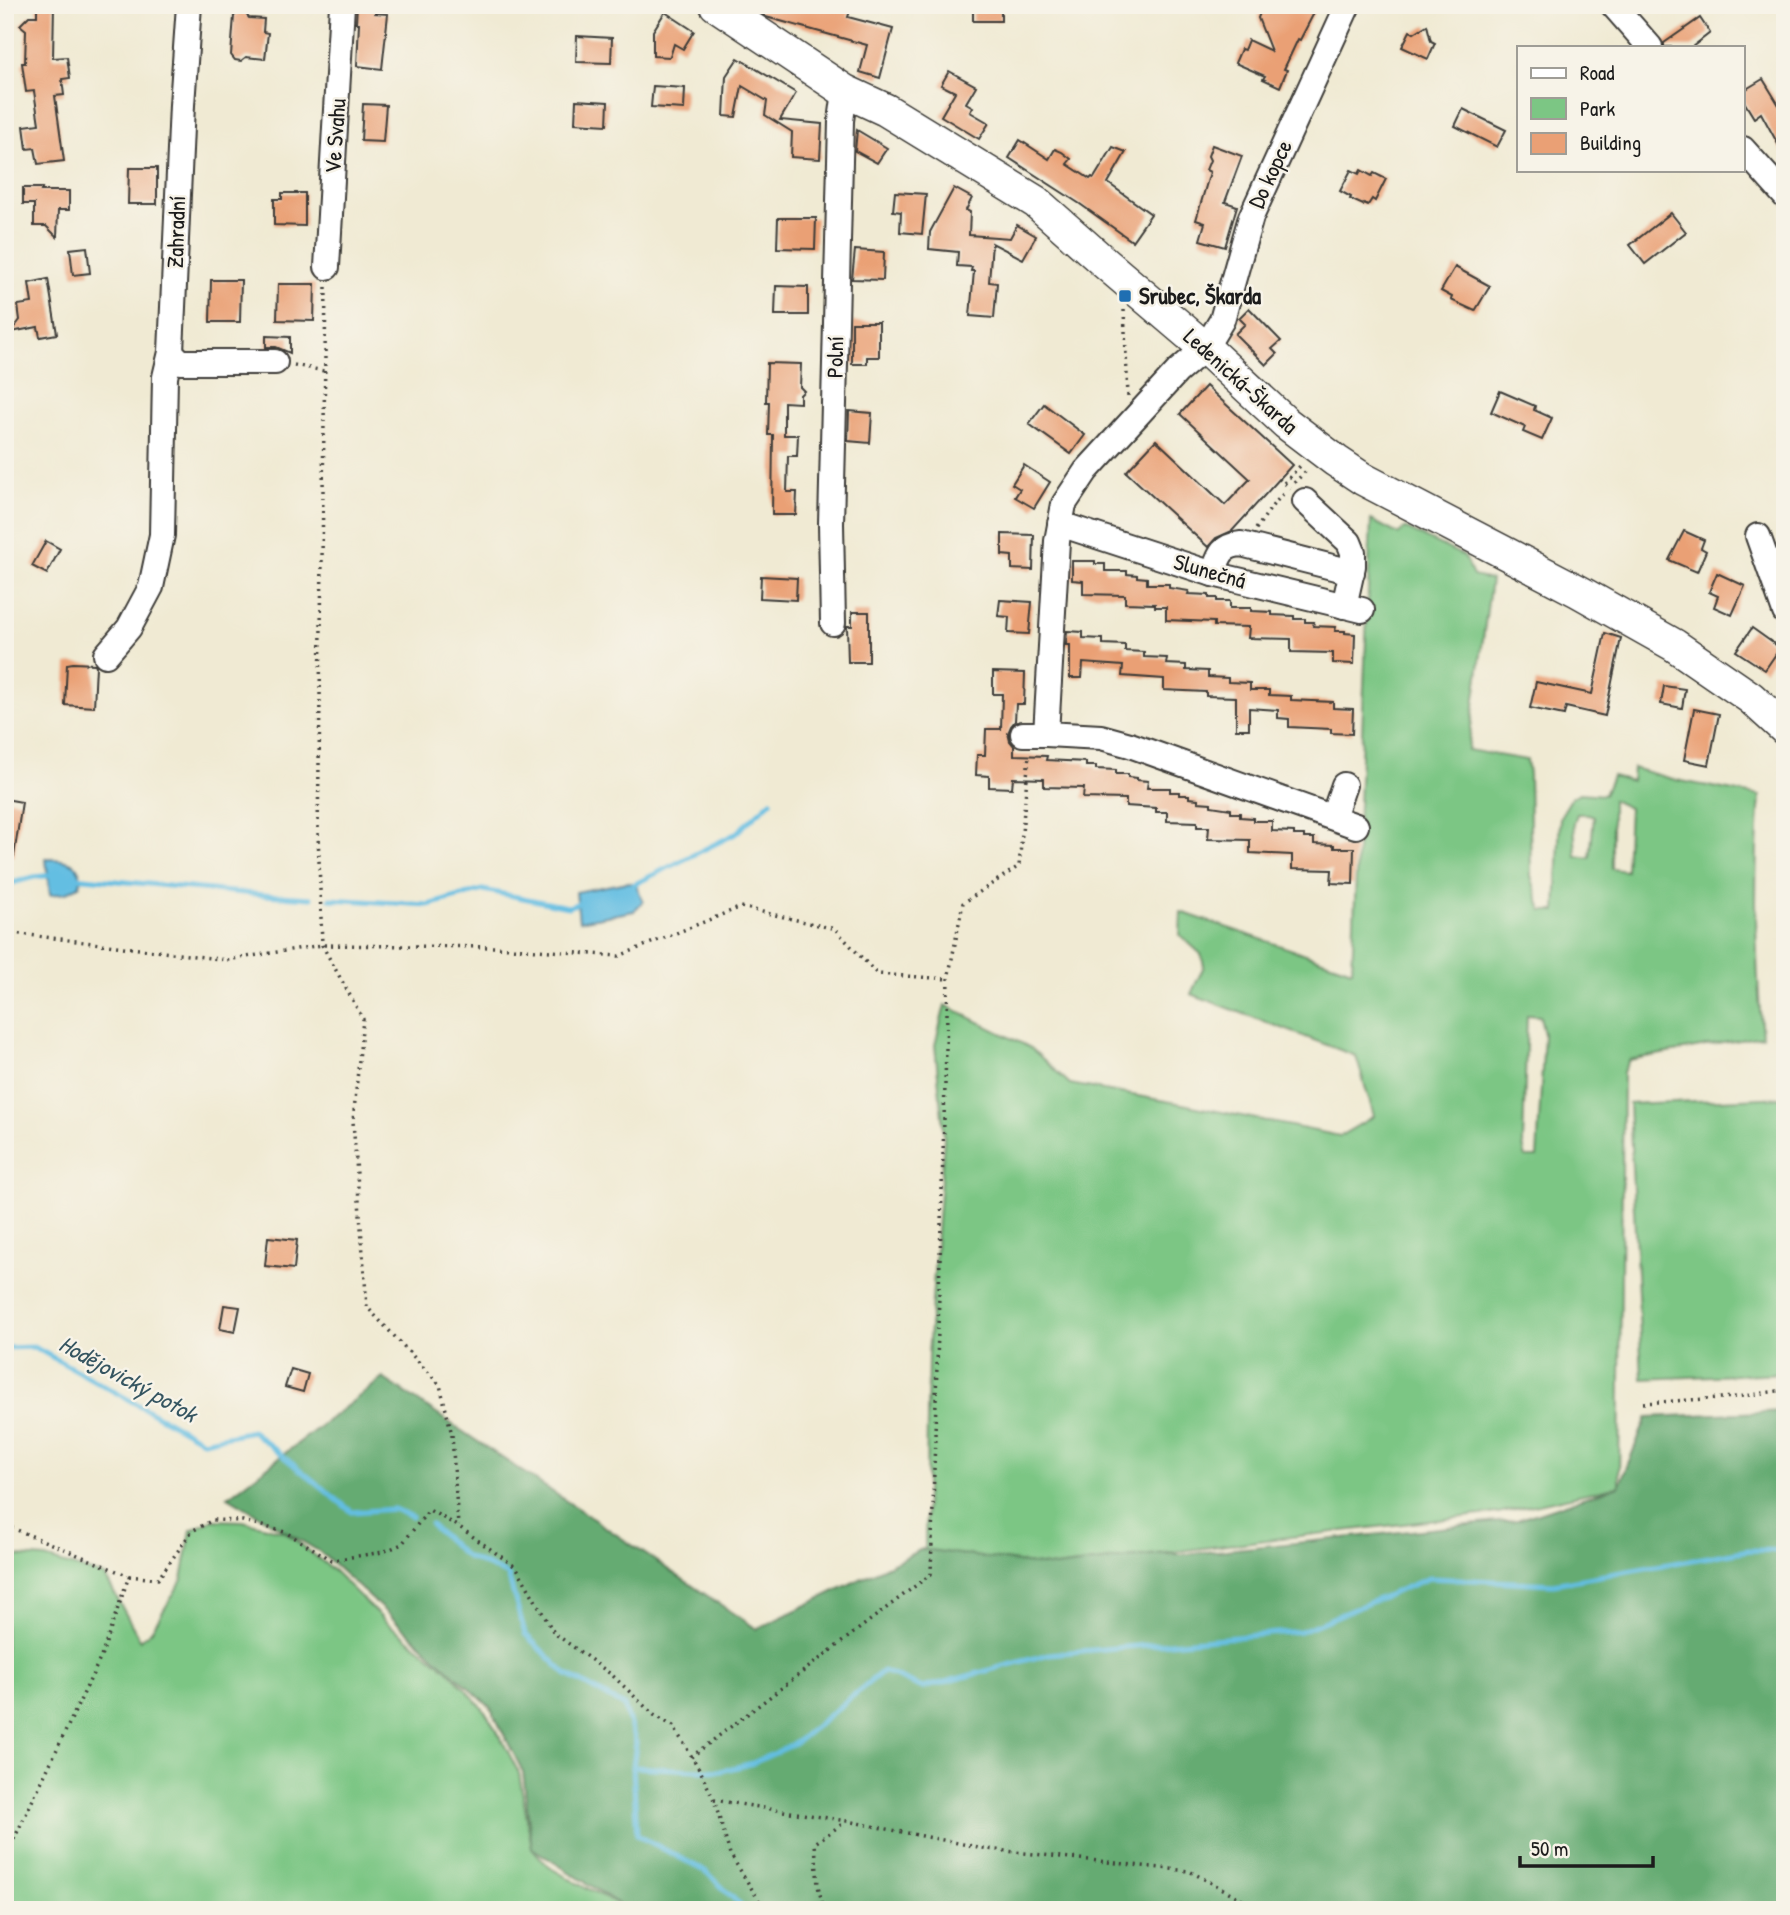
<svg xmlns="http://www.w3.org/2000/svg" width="1790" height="1915" font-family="'Patrick Hand',sans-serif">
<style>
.green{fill:#7cc684;stroke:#4c7150;stroke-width:2;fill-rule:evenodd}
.forest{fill:#65ab72;stroke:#406447;stroke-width:2}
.water{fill:#64bee2;stroke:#406d7f;stroke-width:2}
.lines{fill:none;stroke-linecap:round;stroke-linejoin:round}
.stream{stroke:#64bee2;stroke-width:5}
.building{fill:#eaa075}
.minor-casing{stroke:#3c3b37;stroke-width:28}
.major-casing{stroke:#3c3b37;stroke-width:35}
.path{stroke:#3c3b37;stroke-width:3.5;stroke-dasharray:2 5;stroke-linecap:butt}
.minor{stroke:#fff;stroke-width:24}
.major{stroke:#fff;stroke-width:32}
.poi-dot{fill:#1f6fb2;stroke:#f7f3e8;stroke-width:2.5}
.labels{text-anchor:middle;stroke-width:5;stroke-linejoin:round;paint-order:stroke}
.street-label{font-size:23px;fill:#1c1c1c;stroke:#f7f3e8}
.poi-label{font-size:23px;font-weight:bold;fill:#1c1c1c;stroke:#f7f3e8;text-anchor:start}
.water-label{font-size:24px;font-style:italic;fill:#355561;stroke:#f7f3e8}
</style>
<rect width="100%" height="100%" fill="#f7f3e8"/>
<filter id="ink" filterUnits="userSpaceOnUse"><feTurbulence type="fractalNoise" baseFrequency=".0143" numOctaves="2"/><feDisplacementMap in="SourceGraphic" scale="14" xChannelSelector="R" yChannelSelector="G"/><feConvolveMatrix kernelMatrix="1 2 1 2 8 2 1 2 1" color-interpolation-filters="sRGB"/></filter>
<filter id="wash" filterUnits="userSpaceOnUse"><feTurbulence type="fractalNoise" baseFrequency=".00686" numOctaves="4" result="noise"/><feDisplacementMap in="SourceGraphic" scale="28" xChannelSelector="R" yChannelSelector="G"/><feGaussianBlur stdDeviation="1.57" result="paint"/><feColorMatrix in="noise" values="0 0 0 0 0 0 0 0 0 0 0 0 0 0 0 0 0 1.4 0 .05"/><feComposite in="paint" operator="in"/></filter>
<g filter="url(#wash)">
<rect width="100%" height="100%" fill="#f0ead3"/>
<!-- green -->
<g class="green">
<path d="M1371,520L1398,534L1405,528L1464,556L1473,576L1491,580L1468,750L1527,760L1529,774L1531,876L1542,911H1556L1560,817L1572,797L1580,793L1604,795L1612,776L1632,781L1633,768L1676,780L1760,796C1754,876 1755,957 1762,1036L1629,1060L1623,1072L1619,1486L1498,1513L1282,1538L1055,1567L925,1550L928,1355L944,1138L935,1045L945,1005L1031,1048L1070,1084L1177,1103L1340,1136L1374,1116L1356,1056L1191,994L1204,966L1201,954L1180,935L1181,912L1352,970ZM1612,800L1629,808L1626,871L1612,869ZM1577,814H1588L1594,816L1590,858L1576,856L1574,823ZM1527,1015L1540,1016L1544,1034L1537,1157H1525L1523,1143Z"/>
<polygon points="1785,1097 1785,1373 1642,1379 1629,1104"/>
<polygon points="213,1520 243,1521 285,1532 333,1570 387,1623 446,1668 482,1707 500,1736 519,1773 532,1848 549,1867 577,1883 630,1910 5,1910 5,1555 45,1558 105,1576 140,1640 151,1631 182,1580 191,1530"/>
</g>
<!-- forest -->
<polygon class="forest" points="383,1378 757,1629 922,1549 1055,1567 1159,1554 1187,1554 1517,1520 1619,1486 1647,1417 1785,1411 1785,1910 628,1910 532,1848 523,1772 490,1707 320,1552 228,1497"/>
<!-- water -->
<g class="water">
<path d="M46,859C65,859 84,861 80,885L66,893L50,895Z"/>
<polygon points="627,882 636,884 643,901 634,911 579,921 576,892"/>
</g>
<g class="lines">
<!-- stream -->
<g class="stream">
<polyline points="74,877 264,895 311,898"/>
<polyline points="5,885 34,877 54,875"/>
<polyline points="631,886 735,834 771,801"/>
<polyline points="330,899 428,905 483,890 568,907 582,902"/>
<polyline points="5,1348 34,1347 203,1441 252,1431 352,1512 394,1509 412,1517"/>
<polyline points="431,1525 465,1556 508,1575 525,1634 566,1674 624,1706 636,1743 633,1767 637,1835 707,1872 745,1910"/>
<polyline points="633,1767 721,1771 753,1763 794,1744 883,1671 923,1688 1049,1654 1301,1631 1429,1578 1553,1584 1749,1550 1785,1551"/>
</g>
</g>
<g id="blocks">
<!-- building -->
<g class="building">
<polygon points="37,5 54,5 53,58 67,57 70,78 62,79 64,95 55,96 64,161 38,164 35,148 27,149 24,126 39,124 34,91 26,92 22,63 25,63 26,30 20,25 29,16 37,16"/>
<polygon points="357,5 375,5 375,13 388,14 382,69 357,66 359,23 356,23"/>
<polygon points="750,5 852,5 848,17 893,29 880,78 860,72 867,45 766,17"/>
<rect x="973" y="5" width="28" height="16"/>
<polygon points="1263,5 1301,5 1315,11 1300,40 1298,39 1284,69 1287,70 1280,87 1263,79 1265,76 1235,63 1241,49 1244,50 1248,40 1271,51 1258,18"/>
<polygon points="239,12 245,13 249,18 264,19 263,32 268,33 265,59 246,57 241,61 235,60 231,55 234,16"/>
<polygon points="665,12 694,31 683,49 674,44 670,57 653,56 653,31"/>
<polygon points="1700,18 1710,33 1692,47 1664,47 1664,43"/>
<polygon points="1427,25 1431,41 1435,43 1428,59 1402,47 1410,31 1414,33"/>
<polygon points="577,36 612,38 611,63 576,62"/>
<polygon points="738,58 796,93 780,120 822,124 820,159 791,157 792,132 765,115 767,101 742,86 736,117 724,116 726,76"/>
<polygon points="949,71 976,86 966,103 973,107 970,112 989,123 979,139 941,116 955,92 941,85"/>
<polygon points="1763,79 1785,115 1785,157 1761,113 1754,118 1743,100 1743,91"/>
<polygon points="653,86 685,88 684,109 651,107"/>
<polygon points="576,100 608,102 607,125 575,123"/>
<polygon points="363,104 386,105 383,142 361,141"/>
<polygon points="1463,109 1506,130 1497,147 1455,126"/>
<polygon points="857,130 887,148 877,163 855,151"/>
<polygon points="1020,140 1049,159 1055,149 1062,152 1071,159 1067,164 1090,179 1092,177 1094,178 1113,147 1126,152 1108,183 1151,214 1132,241 1080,204 1009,158"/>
<polygon points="1212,145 1242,156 1225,202 1237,206 1225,247 1200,240 1205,223 1196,220 1210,172 1206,170 1210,160 1208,156"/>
<polygon points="129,168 157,168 157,204 128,204"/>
<polygon points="1351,170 1359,174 1361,170 1372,176 1374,173 1386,179 1375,201 1372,199 1368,205 1364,203 1363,205 1350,199 1351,197 1340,191"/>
<polygon points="23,188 42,188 41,191 69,191 69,210 58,210 57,237 46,226 34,226 34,204 23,204"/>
<polygon points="954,188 972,198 966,210 970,212 969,235 1010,238 1017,225 1036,236 1023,259 992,243 989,282 997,283 994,318 970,316 974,271 971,271 972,267 957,266 958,252 929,249 930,232"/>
<polygon points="895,192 926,194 922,234 900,232 901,212 893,211"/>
<polygon points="282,193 305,193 305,226 274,225 274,199 282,199"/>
<polygon points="1671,213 1686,232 1645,264 1630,245"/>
<polygon points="778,218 816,218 815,249 777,248"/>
<polygon points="87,247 90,273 73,275 70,249"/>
<polygon points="855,250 884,252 883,280 852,279"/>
<polygon points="1455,267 1490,286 1475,311 1451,300 1452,297 1441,291"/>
<polygon points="48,279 57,334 40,337 38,327 11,332 20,320 18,305 32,303 29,283"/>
<polygon points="211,280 241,280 240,322 210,322"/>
<polygon points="278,284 315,284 314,321 277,320"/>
<polygon points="776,286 808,287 808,315 775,315"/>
<polygon points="1249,308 1281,341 1272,349 1277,354 1266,365 1235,334 1245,324 1239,318"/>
<polygon points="852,322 879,322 879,357 867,357 867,364 852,364"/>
<polygon points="266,336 290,337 290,353 276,347 266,347"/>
<polygon points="767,363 801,364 800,387 804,391 800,395 800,403 784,402 784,435 798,435 797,456 788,456 787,492 797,492 796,515 772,515 773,435 768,435 769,402 766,402"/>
<polygon points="1206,386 1292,465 1232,531 1216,538 1208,547 1126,472 1156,440 1225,505 1250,479 1180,414"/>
<polygon points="1500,391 1535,406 1534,410 1552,418 1542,440 1523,432 1525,427 1491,412"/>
<polygon points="1044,404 1085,435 1071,454 1029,424"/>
<polygon points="849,411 872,413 870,443 848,441"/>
<polygon points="1024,465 1050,482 1034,508 1015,497 1020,489 1012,484"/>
<polygon points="1684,531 1704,540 1701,548 1706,551 1697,572 1669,560"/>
<polygon points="1002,534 1034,535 1033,570 1012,569 1012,556 1002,555"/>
<polygon points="46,541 60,549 47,574 32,566"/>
<polygon points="1072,561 1095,561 1095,564 1105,564 1105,571 1127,571 1127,574 1137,575 1137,577 1147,578 1147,584 1169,584 1169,588 1189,591 1188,594 1209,595 1209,598 1217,598 1217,601 1230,601 1230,608 1251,608 1251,611 1272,612 1272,615 1294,616 1294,619 1305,619 1305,622 1314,622 1313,626 1336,627 1335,631 1345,631 1345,633 1355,634 1354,664 1333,663 1333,653 1291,652 1291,639 1248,638 1249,627 1214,626 1214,622 1166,620 1166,607 1155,607 1155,604 1125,603 1125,595 1083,594 1083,581 1072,580"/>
<polygon points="1717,573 1745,586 1732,615 1714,607 1718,596 1709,592"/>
<polygon points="761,576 797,578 796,600 760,598"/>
<polygon points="1000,600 1032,602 1029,634 1008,633 1009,617 998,616"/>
<polygon points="852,612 869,612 869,662 848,662 847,626 852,626"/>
<polygon points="1752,628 1780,648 1765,670 1736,651"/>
<polygon points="1067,631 1083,632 1083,638 1103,639 1103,644 1125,645 1125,651 1144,652 1144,657 1167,658 1166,664 1186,665 1186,670 1208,671 1208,677 1228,678 1228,682 1250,683 1250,690 1269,690 1269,695 1291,696 1291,700 1333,702 1333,708 1353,709 1352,734 1331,733 1331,729 1289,727 1289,719 1278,718 1278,710 1249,708 1249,729 1236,729 1236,697 1206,696 1206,692 1164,690 1164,679 1122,676 1123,666 1083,663 1082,678 1070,678 1070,645 1066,645"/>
<polygon points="1605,633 1621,638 1605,716 1566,707 1564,715 1530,708 1536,682 1592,694"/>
<polygon points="73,663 95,664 96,666 94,707 65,705 67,664"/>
<polygon points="993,672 1025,673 1024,704 1016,704 1015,721 1011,726 1008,733 1010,741 1014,746 1014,755 1047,756 1046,760 1086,762 1086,766 1096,766 1096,769 1116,770 1116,774 1128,774 1128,777 1137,778 1137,780 1148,781 1147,788 1170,788 1170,792 1179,792 1179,795 1189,795 1189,798 1198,799 1198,802 1211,803 1211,806 1231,809 1231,813 1240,813 1240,817 1253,818 1253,821 1272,821 1272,831 1294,832 1294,835 1304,835 1304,838 1314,838 1314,844 1334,845 1334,848 1354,848 1353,884 1331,883 1332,870 1292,869 1292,855 1250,853 1250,840 1208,839 1209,827 1197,827 1197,822 1167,821 1167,812 1156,812 1156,808 1126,806 1126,799 1083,798 1084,788 1044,787 1044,779 1013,778 1012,788 989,787 989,776 976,775 977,755 985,755 986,729 1001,729 1002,694 993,694"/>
<polygon points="1664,686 1685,689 1682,708 1661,704"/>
<polygon points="1694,709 1719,714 1709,765 1684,760"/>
<polygon points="5,799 22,802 14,856 5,856"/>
<polygon points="268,1237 297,1240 294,1269 265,1266"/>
<polygon points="224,1305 240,1307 235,1332 220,1329"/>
<polygon points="291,1369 308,1374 303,1392 285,1387"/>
</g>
</g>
</g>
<g filter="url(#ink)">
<use href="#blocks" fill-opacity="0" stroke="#3c3b37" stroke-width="2"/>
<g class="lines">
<defs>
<g id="minor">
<polyline points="189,5 182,105 171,352 181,362 275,362"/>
<polyline points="1348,5 1251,217 1222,320 1205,348 1178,371 1086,471 1064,504 1057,541 1046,734 1101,737 1130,745 1356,826"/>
<polyline points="1613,5 1650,47"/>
<polyline points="1743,149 1785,196"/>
<polyline points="327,267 342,5"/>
<polyline points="1305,501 1349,542 1353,552 1353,566 1344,606"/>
<polyline points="1060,524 1213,574 1362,610"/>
<polyline points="1758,536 1785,612"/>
<path d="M1213,574C1219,557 1220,546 1241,544L1352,572"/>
<polyline points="833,623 831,524 841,121 845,91"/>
<polyline points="106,655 129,628 151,587 162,535 165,377 171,352"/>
<polyline points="1023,734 1046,734"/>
<polyline points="1333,817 1344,785"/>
</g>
<polyline id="major" points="716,5 845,91 886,110 1036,202 1105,263 1205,348 1286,423 1336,461 1363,479 1578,591 1674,645 1751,698 1785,729"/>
</defs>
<!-- minor casing -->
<use href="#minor" class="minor-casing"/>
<!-- major casing -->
<use href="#major" class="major-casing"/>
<!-- path -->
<g class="path">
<polyline points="326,287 318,832 322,945 363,1019 353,1121 367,1307 440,1385 452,1435 458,1526"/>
<polyline points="1124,310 1128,396"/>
<polyline points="294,365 324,371"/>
<polyline points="1279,479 1290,488"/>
<polyline points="1284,483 1302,464"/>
<polyline points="1294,483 1308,469"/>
<polyline points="1256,529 1273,505 1286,491"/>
<polyline points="5,932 227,960 322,945 497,947 619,956 741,907 835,929 877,974 948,979"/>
<polyline points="1643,1403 1736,1397 1785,1390"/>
<polyline points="5,1525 129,1576 101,1657 5,1858"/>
<polyline points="129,1576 158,1579 192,1531 213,1520 243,1521 285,1532 332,1560 383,1552 402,1544 429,1510 458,1526 517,1568 554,1633 612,1675 654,1715 673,1726 700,1770 714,1800 730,1854 765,1910"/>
<polyline points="691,1757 931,1574 948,979 963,903 1019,866 1029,755"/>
<polyline points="714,1800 847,1821 988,1849 1189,1871 1263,1910"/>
<polyline points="824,1910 818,1886 815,1843 845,1822"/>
</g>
<!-- minor -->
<use href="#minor" class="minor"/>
<!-- major -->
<use href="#major" class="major"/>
</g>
</g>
<!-- markers -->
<rect class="poi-dot" x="1118" y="289" width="14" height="14" rx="3.5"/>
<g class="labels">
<!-- street labels -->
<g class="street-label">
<text transform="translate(335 136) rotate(-86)" y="8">Ve Svahu</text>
<text transform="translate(1270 174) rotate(-65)" y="8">Do kopce</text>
<text transform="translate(176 232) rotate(-88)" y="8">Zahradní</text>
<text transform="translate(835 357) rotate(-89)" y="8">Polní</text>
<text transform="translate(1241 381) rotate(42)" y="8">Ledenická-Škarda</text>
<text transform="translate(1210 571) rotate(16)" y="8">Slunečná</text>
</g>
<!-- poi labels -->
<g class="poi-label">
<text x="1139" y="304">Srubec, Škarda</text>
</g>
<!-- water labels -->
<g class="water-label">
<text transform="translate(128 1379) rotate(29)" y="8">Hodějovický potok</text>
</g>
</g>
<!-- margin -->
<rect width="1790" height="1915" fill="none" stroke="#f7f3e8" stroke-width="28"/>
<!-- legend -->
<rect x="1517" y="46" width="228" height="126" fill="#f7f3e8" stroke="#9f9d96" stroke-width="2"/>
<rect x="1531" y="68" width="35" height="10" fill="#ffffff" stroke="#9f9d96" stroke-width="2"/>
<text x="1580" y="80" font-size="21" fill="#1c1c1c">Road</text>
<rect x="1531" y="98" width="35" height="21" fill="#7cc684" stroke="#9f9d96" stroke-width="2"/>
<text x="1580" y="116" font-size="21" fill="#1c1c1c">Park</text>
<rect x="1531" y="133" width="35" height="21" fill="#eaa075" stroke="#9f9d96" stroke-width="2"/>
<text x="1580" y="150" font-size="21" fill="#1c1c1c">Building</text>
<!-- scale -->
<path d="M1520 1856v10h133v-10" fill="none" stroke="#1c1c1c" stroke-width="3.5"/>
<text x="1531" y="1856" font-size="21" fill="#1c1c1c" stroke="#f7f3e8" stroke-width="5" paint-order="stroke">50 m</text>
</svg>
